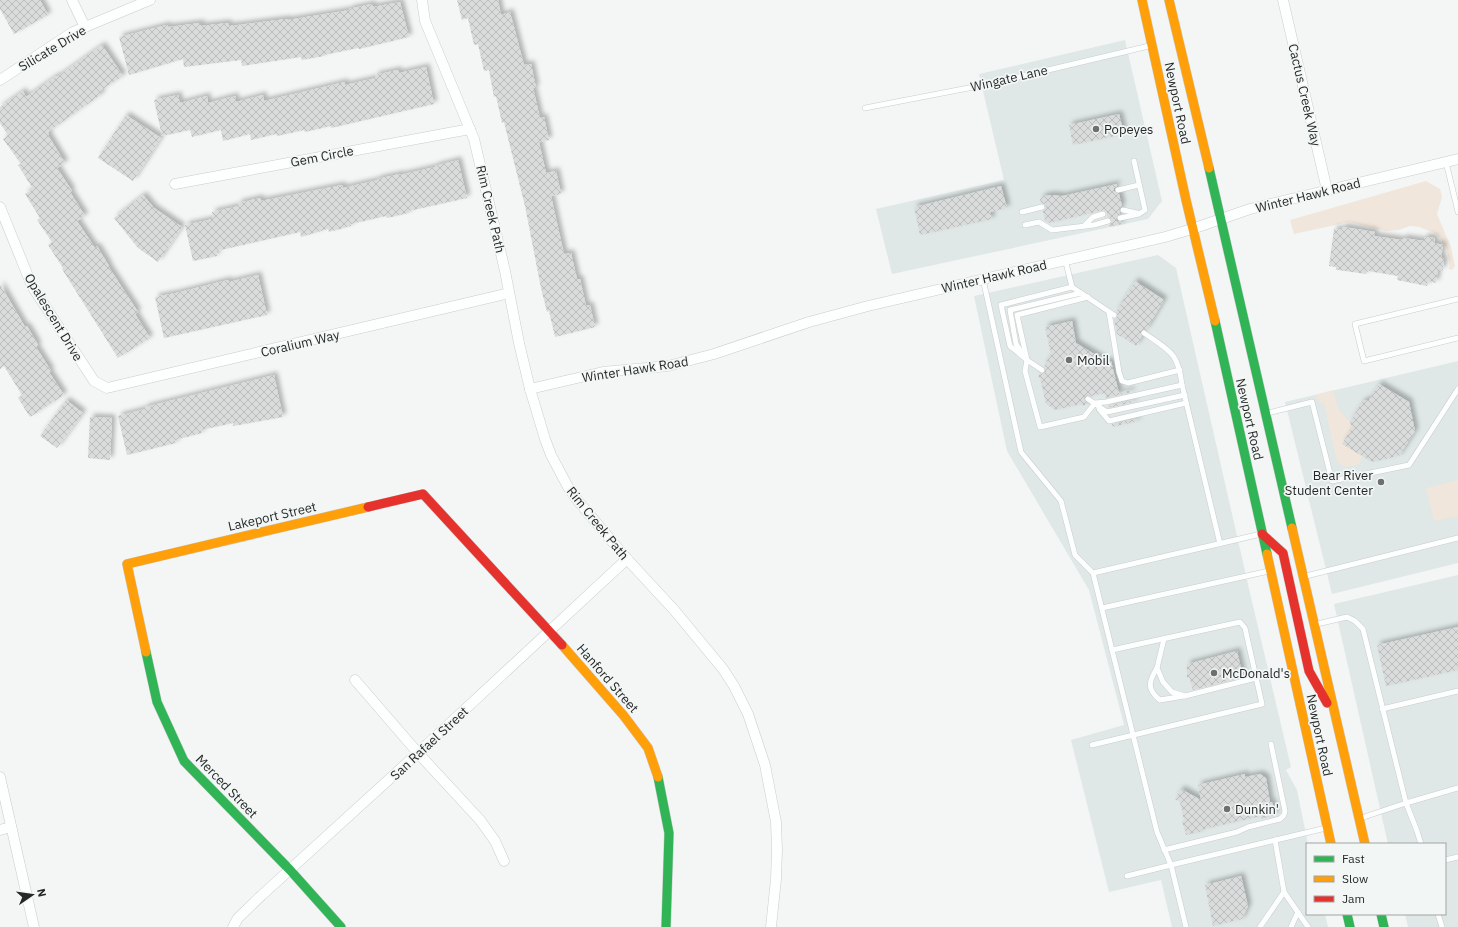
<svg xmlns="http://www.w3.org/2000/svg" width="1458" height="927" font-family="'IBM Plex Sans',sans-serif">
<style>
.built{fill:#dfe8e7}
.green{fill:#f1e6db}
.building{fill:url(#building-cross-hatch);filter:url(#shadow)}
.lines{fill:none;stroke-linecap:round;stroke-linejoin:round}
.lane-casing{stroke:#cacccc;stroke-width:6}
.street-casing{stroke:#cacccc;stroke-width:11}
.fast-casing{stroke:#cacccc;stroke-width:10}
.slow-casing{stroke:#cacccc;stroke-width:10}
.jam-casing{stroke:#cacccc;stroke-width:10}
.lane{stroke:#fdfefe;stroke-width:5}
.street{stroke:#fdfefe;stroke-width:10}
.fast{stroke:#30b455;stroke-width:9}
.slow{stroke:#ff9f0a;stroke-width:9}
.jam{stroke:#e5322d;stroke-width:9}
.poi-dot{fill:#6e7070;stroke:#f2f7f6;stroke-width:1.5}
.labels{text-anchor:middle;stroke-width:3.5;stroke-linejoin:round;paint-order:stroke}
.street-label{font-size:13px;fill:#262828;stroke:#f2f7f6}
.poi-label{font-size:13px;fill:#262828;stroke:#f2f7f6;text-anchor:start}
</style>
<defs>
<pattern id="building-cross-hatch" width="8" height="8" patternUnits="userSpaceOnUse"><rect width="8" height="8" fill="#dadbdb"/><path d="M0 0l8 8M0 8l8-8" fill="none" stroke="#bbbcbc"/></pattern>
<filter id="shadow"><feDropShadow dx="3.5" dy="-3.5" stdDeviation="2" flood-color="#0004"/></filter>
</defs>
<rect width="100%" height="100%" fill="#f3f6f5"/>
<!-- built -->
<g class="built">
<polygon points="1125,40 1162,201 1148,219 892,274 876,209 1004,180 979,74"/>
<polygon points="1158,255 1176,268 1250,593 1291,767 1286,770 1297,790 1308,844 1307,844 1307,914 1325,914 1328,927 1172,927 1161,880 1109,892 1071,740 1124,725 1089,590 1007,451 974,296"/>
<polygon points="1458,361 1458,563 1332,594 1285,402"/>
<polygon points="1458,575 1458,927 1408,927 1405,914 1445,914 1445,844 1388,844 1334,604"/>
</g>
<!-- green -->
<g class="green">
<polygon points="1426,181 1440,189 1442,197 1437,214 1451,247 1455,266 1452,270 1449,269 1450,265 1446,247 1440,238 1435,233 1419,227 1410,226 1399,230 1386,231 1349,222 1294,234 1290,220"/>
<polygon points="1333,390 1338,409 1350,422 1352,428 1342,444 1363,456 1359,464 1347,467 1339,464 1336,457 1324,403 1321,403 1315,395"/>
<polygon points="1458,480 1458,516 1434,521 1426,488"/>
</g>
<!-- building -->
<g class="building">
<polygon points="0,0 40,0 48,15 14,34 0,9"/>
<polygon points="457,0 498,0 501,15 510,12 524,65 531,64 536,88 533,88 540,118 544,117 549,140 539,142 546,173 556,171 561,194 551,196 564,254 571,253 577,279 580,279 586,306 590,305 595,327 555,337 549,311 547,312 541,288 525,206 504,122 502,123 496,96 494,97 489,70 484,71 478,44 474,45 468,18 462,20"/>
<polygon points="400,2 409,37 359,49 358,48 324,55 324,56 302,60 301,57 242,66 241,60 184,67 183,59 129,75 119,37 167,25 168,27 201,23 201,26 228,23 229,26 287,19 288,20 350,10 349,9 372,4 373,7"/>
<polygon points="102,45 123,76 100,91 102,94 48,132 49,134 48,135 65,163 57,168 72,191 70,192 85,216 77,221 95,248 97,246 109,266 108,266 138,312 135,314 150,338 118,358 62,269 63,268 48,245 52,242 37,220 40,218 25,194 33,189 18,165 21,164 3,139 8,135 0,123 0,107 23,91 26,97 56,76 57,77"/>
<polygon points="426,67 434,104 331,128 331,126 305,132 304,130 277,136 276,134 251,140 250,134 223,141 221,130 192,137 190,130 162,136 154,100 178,95 180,103 207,96 208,103 235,96 236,102 263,95 264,101 345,82 345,85 376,78 375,75 398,70 399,73"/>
<polygon points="1119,114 1124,134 1073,145 1069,125"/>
<polygon points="126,115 161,138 133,181 98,158"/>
<polygon points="458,160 467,198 409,211 409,213 387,218 386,216 351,224 351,226 329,232 328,229 301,237 300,232 243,245 216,251 217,256 193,261 185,225 213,219 212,212 239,206 238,203 260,198 261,201 342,185 343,188 378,180 377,179 400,174 400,175 435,167 435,166"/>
<polygon points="1117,184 1117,186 1114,188 1114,191 1119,194 1122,206 1119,209 1120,213 1116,218 1117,221 1121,222 1122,224 1110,227 1109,225 1112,222 1112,220 1107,217 1107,212 1104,210 1049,223 1045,221 1043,211 1045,210 1046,206 1045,204 1041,203 1040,199 1044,196 1052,195 1062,196"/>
<polygon points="1001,186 1007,208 990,212 992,219 920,235 914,207"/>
<polygon points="143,195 154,208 182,227 158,262 138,248 114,218"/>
<polygon points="1344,227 1375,232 1374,236 1402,240 1404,238 1424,241 1424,237 1435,238 1434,243 1443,245 1441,258 1444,259 1443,270 1438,269 1436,283 1428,281 1427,286 1397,280 1398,276 1368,271 1366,274 1338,270 1336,270 1336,267 1329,266 1334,229 1342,230 1342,228"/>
<polygon points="258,275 267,315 164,338 155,297 176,293 228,280 229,282"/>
<polygon points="1135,281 1164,300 1146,330 1143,329 1141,331 1142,336 1136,346 1117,334 1114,319 1118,317 1116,312"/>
<polygon points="0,284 25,327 27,326 38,345 36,347 51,371 49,372 64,395 30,417 18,398 22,395 4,366 0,369"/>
<polygon points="1072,321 1076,343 1107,362 1111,361 1119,393 1131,390 1132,392 1106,398 1105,393 1091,396 1087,395 1084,398 1086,403 1084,406 1080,404 1055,410 1046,404 1040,378 1038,377 1040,373 1043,374 1046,372 1046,369 1044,366 1051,354 1045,327"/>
<polygon points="274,375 283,417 233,426 233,423 201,430 202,433 175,440 176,443 127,455 118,416 145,409 145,407"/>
<polygon points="1379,384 1409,402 1415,431 1399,456 1372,462 1342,444 1352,428 1350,422 1363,401 1369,400"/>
<polygon points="66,400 83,413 57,448 40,436"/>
<polygon points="1133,400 1134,402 1108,408 1108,406"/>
<polygon points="90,417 112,418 110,460 88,458"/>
<polygon points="1137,419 1138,421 1112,427 1112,424"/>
<polygon points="1458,627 1458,670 1386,686 1377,645"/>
<polygon points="1237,651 1243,677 1193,690 1189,677 1187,678 1187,664"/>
<polygon points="1245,774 1245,777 1260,774 1266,778 1270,802 1272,802 1275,815 1262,819 1261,816 1200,830 1200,832 1186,835 1182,821 1184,820 1180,802 1175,799 1181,789 1201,800 1198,785"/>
<polygon points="1241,876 1248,906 1242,919 1213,926 1205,885"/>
</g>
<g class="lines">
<defs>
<g id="lane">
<polyline points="865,108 989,84 1149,46"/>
<polyline points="1446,162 1458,212"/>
<polyline points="1118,190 1139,185"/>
<polyline points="1123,210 1137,213"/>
<polyline points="1022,212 1042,207"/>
<polyline points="1120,218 1139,214 1145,210 1134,161"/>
<polyline points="1025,225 1039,222 1052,230 1094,225 1108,221"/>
<polyline points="1084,226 1093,217 1103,214"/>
<polyline points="1065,259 1072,287 1114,315"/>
<polyline points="983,279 1021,452 1061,501 1075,555 1093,573 1157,832 1171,865 1127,876"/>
<polyline points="1088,297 1017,315 1027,360 1025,371 1040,427 1084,417 1095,403 1106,402 1182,385"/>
<polyline points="1458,299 1355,324 1364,361 1458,338"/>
<polyline points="1109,312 1119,372 1122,381 1128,383 1180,370"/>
<path d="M1144,333C1170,351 1178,352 1182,385L1220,544"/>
<polyline points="1022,353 1016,344 1010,310 1081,293"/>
<polyline points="1042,370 1027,360 1010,346 1001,305 1072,287"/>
<polyline points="1088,399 1107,412 1185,395"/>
<polyline points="1099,409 1109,421 1186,403"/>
<polyline points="1268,413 1312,402 1332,481 1409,465 1458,389"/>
<polyline points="1093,573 1261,534"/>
<polyline points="1306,576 1458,538"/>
<polyline points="1102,608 1269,571"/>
<polyline points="1317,624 1347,617 1355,621 1363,629 1406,803 1458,788"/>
<polyline points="1164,639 1157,668 1163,682 1172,692 1185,696 1256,678"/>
<path d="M1157,668C1149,681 1146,689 1160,700L1184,696"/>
<polyline points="1382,709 1458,691"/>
<polyline points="1092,745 1262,704 1245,628 1240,622 1112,650"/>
<polyline points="1361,818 1406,803 1417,831 1421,844"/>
<polyline points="1164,850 1237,832 1248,827 1280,819 1284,815 1285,811 1271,744"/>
<polyline points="1445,860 1458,857"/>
<polyline points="1284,892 1308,927"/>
<polyline points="1438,914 1442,927"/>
<polyline points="1186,927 1171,865 1326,828"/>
<polyline points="1260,927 1284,892 1275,840"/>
<polyline points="1291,927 1298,912"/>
</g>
<g id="street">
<polyline points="72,0 85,27"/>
<polyline points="422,0 425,21 474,139 505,271 519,343 530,389 545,439 551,455 568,487 578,501 627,559 675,611 723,669 734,686 748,714 765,765 776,822 777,850 776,879 771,927"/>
<polyline points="1283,0 1327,190"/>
<polyline points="0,80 73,32 150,0"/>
<polyline points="175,184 470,129"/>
<polyline points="0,207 32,286 94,381 107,388 509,293"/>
<polyline points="530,389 603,372 668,366 714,354 809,322 868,306 1165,237 1192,229 1250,209 1458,159"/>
<polyline points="355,680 418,753 480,820 495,841 504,861"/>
<polyline points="0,777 34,927"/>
<polyline points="0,830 11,827"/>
<polyline points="233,927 238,918 262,895 418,753 627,559"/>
</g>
<g id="fast">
<polyline points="1209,168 1292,528"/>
<polyline points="1215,321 1267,554"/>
<polyline points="146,652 157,702 184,761 290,870 341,927"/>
<polyline points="658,777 669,833 666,927"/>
<polyline points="1347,914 1350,927"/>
<polyline points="1381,914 1384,927"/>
</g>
<g id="slow">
<polyline points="1142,0 1186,200 1215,321"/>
<polyline points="1169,0 1209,168"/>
<polyline points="1292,528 1365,844"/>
<polyline points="1267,554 1331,844"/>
<polyline points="562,645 624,716 648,748 658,777"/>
<polyline points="146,652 127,564 368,507"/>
</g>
<g id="jam">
<polyline points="368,507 423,494 562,645"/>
<polyline points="1262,534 1283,553 1309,671 1327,703"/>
</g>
</defs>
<!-- lane casing -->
<use href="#lane" class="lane-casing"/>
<!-- street casing -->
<use href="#street" class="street-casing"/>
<!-- fast casing -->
<use href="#fast" class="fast-casing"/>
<!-- slow casing -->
<use href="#slow" class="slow-casing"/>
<!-- jam casing -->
<use href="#jam" class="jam-casing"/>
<!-- lane -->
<use href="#lane" class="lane"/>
<!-- street -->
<use href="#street" class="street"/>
<!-- fast -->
<use href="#fast" class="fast"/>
<!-- slow -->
<use href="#slow" class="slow"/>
<!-- jam -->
<use href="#jam" class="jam"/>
</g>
<!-- markers -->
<g class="poi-dot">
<circle cx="1096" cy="129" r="4"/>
<circle cx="1069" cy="360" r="4"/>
<circle cx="1381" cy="482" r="4"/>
<circle cx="1214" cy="673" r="4"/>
<circle cx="1227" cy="809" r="4"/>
</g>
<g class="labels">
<!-- street labels -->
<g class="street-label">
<text transform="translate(52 48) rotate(-31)" y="5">Silicate Drive</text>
<text transform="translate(1009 78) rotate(-13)" y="5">Wingate Lane</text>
<text transform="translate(1305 95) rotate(77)" y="5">Cactus Creek Way</text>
<text transform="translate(1178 103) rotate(78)" y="5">Newport Road</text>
<text transform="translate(322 156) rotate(-11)" y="5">Gem Circle</text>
<text transform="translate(1308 195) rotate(-14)" y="5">Winter Hawk Road</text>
<text transform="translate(491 209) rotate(77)" y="5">Rim Creek Path</text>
<text transform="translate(994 276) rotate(-13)" y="5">Winter Hawk Road</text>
<text transform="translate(54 317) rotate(59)" y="5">Opalescent Drive</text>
<text transform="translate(300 343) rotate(-13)" y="5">Coralium Way</text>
<text transform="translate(635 369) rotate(-9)" y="5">Winter Hawk Road</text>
<text transform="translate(1250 419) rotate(77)" y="5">Newport Road</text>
<text transform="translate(272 516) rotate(-13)" y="5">Lakeport Street</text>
<text transform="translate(598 523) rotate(51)" y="5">Rim Creek Path</text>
<text transform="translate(608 678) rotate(49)" y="5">Hanford Street</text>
<text transform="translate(1320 735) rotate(78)" y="5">Newport Road</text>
<text transform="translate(429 743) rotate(-43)" y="5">San Rafael Street</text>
<text transform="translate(227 786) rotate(46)" y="5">Merced Street</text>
</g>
<!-- poi labels -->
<g class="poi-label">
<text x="1104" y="134">Popeyes</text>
<text x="1077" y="365">Mobil</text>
<text x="1373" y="480" text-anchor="end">Bear River<tspan x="1373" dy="15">Student Center</tspan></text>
<text x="1222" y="678">McDonald's</text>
<text x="1235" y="814">Dunkin'</text>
</g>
</g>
<!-- legend -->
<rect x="1306" y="843" width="140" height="72" fill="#f2f7f6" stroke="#a0a4a4"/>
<rect x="1314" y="856" width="20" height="6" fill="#30b455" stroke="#a0a4a4"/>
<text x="1342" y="863" font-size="12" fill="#262828">Fast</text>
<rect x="1314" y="876" width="20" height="6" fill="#ff9f0a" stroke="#a0a4a4"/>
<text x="1342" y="883" font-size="12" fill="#262828">Slow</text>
<rect x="1314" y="896" width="20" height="6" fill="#e5322d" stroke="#a0a4a4"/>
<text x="1342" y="903" font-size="12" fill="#262828">Jam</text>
<!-- north arrow -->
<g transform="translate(32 895) rotate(77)" stroke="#f2f7f6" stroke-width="3" paint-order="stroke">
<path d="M0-3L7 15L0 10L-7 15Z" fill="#262828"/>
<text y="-6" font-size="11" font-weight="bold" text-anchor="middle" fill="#262828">N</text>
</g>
</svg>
